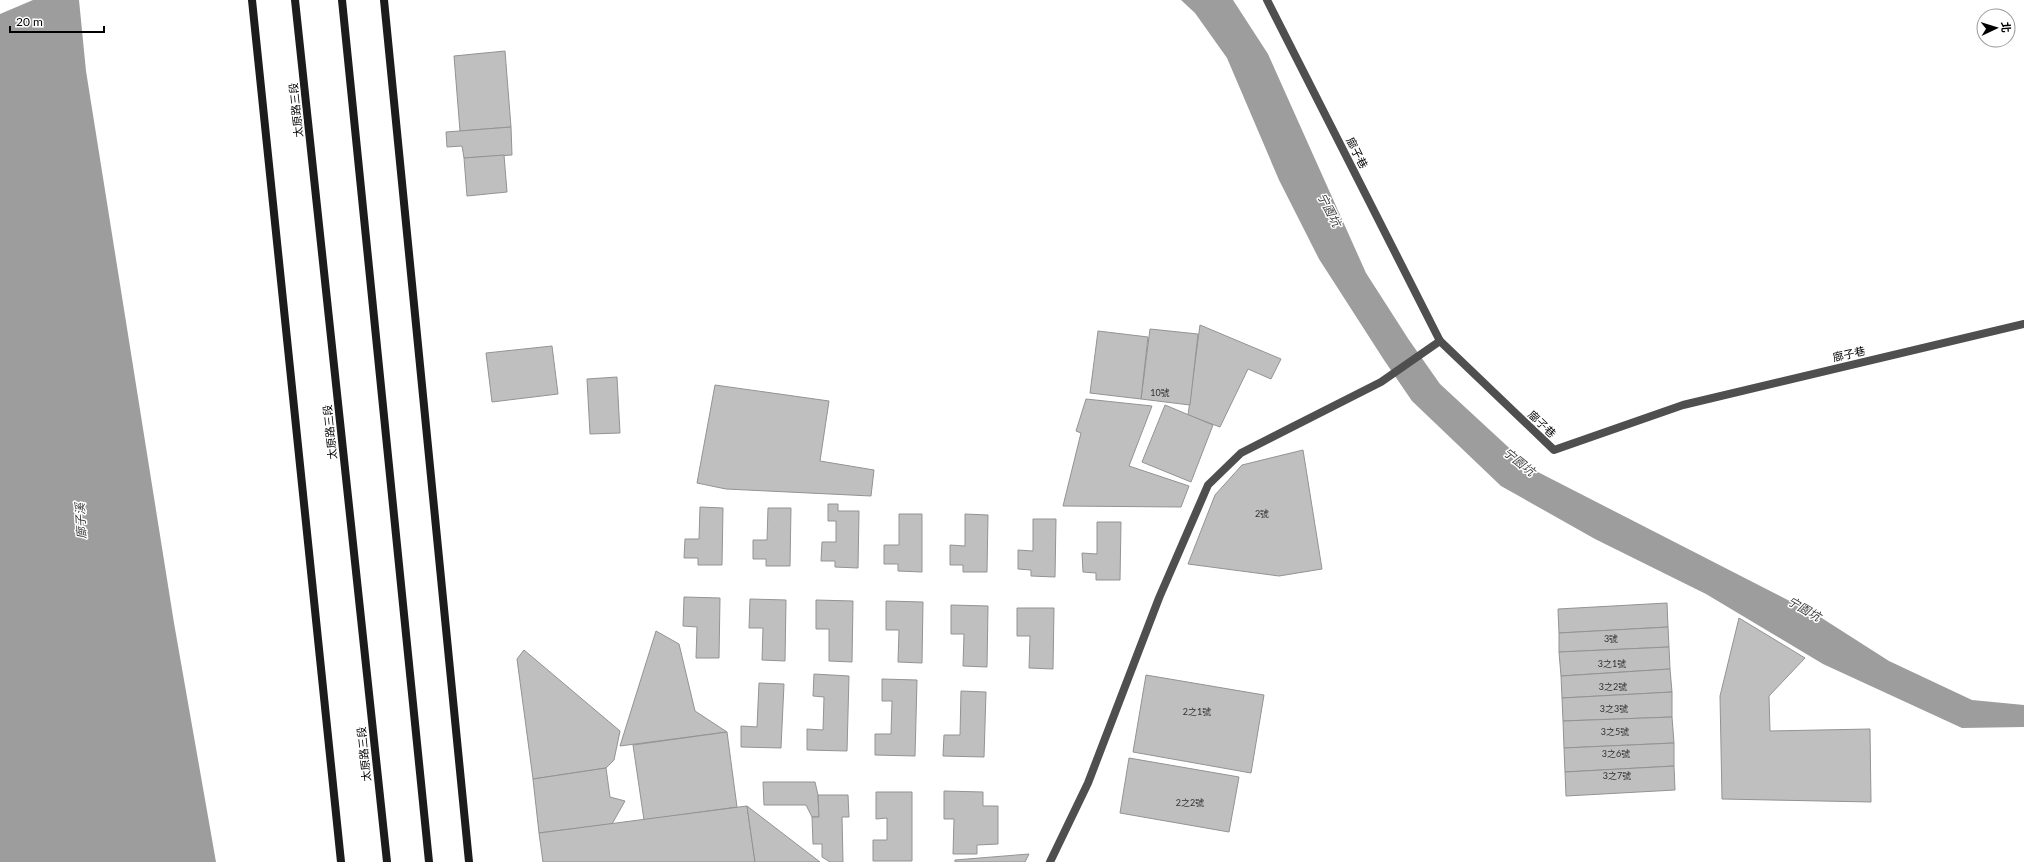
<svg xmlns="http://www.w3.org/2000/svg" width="2024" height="862" font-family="Lato,'Noto Sans TC',sans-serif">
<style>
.water{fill:#9d9d9d}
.pier{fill:#fff}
.building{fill:#bfbfbf;stroke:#939393}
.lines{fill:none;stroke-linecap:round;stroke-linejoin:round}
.service{stroke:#4f4f4f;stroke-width:8}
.secondary{stroke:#1c1c1c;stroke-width:8}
.labels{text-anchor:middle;stroke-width:3;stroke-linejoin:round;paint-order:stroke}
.number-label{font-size:9px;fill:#303030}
.street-label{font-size:11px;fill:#000;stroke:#fff}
.water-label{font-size:12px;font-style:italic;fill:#3e3e3e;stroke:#fff}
</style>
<rect width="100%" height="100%" fill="#fff"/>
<!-- water -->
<g class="water">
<polygon points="0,0 79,0 86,71 174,623 216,862 0,862"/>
<polygon points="1181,0 1233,0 1268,54 1366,273 1409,340 1440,384 1532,469 1817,615 1889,661 1972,700 2024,705 2024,727 1962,728 1823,664 1706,594 1595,539 1501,486 1412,401 1384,360 1319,259 1279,180 1227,58 1195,13"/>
</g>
<!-- pier -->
<polygon class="pier" points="0,0 33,0 0,14"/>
<!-- building -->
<g class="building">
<polygon points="505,51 511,127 460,131 454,56"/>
<polygon points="511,127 512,155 464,158 462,146 447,147 446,132"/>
<polygon points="504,155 507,192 467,196 464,158"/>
<polygon points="1200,325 1281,359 1271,379 1248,369 1220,427 1188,415"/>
<polygon points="1150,329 1198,334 1190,405 1141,399"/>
<polygon points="1098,331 1148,337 1141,399 1090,393"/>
<polygon points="552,346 558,394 492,402 486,353"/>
<polygon points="617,377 620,433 590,434 587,379"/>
<polygon points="715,385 829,401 820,461 874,470 871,496 726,489 697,483"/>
<polygon points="1086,399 1152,406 1129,466 1189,486 1181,507 1063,506 1081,433 1076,431"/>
<polygon points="1165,405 1213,425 1191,482 1142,462"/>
<polygon points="1303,450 1322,569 1279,576 1188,564 1215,495 1242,465"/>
<polygon points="828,504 838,504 838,511 859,511 858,568 835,567 835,561 821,561 822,542 836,542 836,521 828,521"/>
<polygon points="700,507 723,508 722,565 698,565 698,558 684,558 685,539 699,539"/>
<polygon points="768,508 791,508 790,566 766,566 766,559 753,559 753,540 767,540"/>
<polygon points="899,514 922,514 922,572 898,571 898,564 884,564 884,545 899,545"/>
<polygon points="965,514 988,515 987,572 963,572 963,565 950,565 950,545 965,546"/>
<polygon points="1033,519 1056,519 1055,577 1031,576 1031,570 1018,569 1018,550 1033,551"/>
<polygon points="1097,522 1121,522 1120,580 1096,580 1096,573 1083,572 1082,553 1097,554"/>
<polygon points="684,597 720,598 719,658 696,658 697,627 683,626"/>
<polygon points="750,599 786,600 785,661 762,660 763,628 749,628"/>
<polygon points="816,600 853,601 852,662 829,661 829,629 816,629"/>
<polygon points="886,601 923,602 922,663 898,662 899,630 886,630"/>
<polygon points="1667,603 1668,627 1559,633 1558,609"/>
<polygon points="951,605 988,606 987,667 963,666 964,634 951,634"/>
<polygon points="1017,608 1054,608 1053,669 1029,668 1030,636 1017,636"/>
<polygon points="1739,618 1805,658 1769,696 1770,731 1870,729 1871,802 1722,799 1720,696"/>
<polygon points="1668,627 1669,647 1559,652 1559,633"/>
<polygon points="656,631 679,644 695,711 727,732 620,746"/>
<polygon points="1669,647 1670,669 1561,676 1559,652"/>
<polygon points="524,650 620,731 614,760 606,768 533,779 517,659"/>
<polygon points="1670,669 1672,692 1562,698 1561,676"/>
<polygon points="814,674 849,676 847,751 807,750 807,729 823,730 824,697 813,696"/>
<polygon points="1146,675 1264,695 1251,773 1133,752"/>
<polygon points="882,679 917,680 915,756 875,755 875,734 891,734 892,701 882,701"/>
<polygon points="759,683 784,684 781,748 741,747 741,726 757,727"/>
<polygon points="961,691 986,692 984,757 943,756 944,735 960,735"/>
<polygon points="1672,692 1672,717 1563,721 1562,698"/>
<polygon points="1672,717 1674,743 1564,748 1563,721"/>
<polygon points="727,732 737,807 644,820 633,745"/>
<polygon points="1674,743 1674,766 1565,772 1564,748"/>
<polygon points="1129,758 1239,777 1229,832 1120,813"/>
<polygon points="1674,766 1675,790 1566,796 1565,772"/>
<polygon points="606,768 610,797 625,801 612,824 539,833 533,779"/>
<polygon points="763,782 815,782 818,795 819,817 812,817 806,805 764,805"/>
<polygon points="944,791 983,792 983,806 998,806 998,844 977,845 977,854 953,854 954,819 944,819"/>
<polygon points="876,792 912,792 912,861 873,861 873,840 887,840 887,818 876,819"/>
<polygon points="818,795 848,795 849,817 842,817 843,862 830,862 822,857 822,844 813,844 812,817 819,817"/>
<polygon points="747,806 755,862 543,862 539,833"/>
<polygon points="747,806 820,862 755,862"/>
<polygon points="1029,854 1025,862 955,862 955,860"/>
</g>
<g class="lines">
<!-- service -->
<g class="service">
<polyline points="1267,0 1440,341 1554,450 1683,405 2024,324"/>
<polyline points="1050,862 1088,783 1159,598 1208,485 1241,453 1381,382 1440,341"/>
</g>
<!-- secondary -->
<g class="secondary">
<polyline points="252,0 341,862"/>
<polyline points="295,0 387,862"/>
<polyline points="342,0 429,862"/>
<polyline points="384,0 469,862"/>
</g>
</g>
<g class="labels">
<!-- number labels -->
<g class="number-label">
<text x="1160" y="396">10號</text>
<text x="1262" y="517">2號</text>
<text x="1611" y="642">3號</text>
<text x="1612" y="667">3之1號</text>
<text x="1613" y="690">3之2號</text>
<text x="1614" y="712">3之3號</text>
<text x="1197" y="715">2之1號</text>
<text x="1615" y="735">3之5號</text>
<text x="1616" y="757">3之6號</text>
<text x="1617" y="779">3之7號</text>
<text x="1190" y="806">2之2號</text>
</g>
<!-- street labels -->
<g class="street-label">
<text transform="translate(296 110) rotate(-96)" y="4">太原路三段</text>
<text transform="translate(1357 153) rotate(63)" y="4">廍子巷</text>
<text transform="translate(1849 354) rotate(-13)" y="4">廍子巷</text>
<text transform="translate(1542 424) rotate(44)" y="4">廍子巷</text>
<text transform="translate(330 432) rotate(-96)" y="4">太原路三段</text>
<text transform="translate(364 754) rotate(-96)" y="4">太原路三段</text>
</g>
<!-- water labels -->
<g class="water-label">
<text transform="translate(1329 210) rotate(63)" y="4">宁園坑</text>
<text transform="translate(1519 462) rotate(39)" y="4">宁園坑</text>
<text transform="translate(81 521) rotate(-93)" y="4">廍子溪</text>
<text transform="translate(1804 609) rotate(30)" y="4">宁園坑</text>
</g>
</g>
<!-- north arrow -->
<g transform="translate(1996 28) rotate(86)"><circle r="19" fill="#ffffff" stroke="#999999"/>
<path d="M0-3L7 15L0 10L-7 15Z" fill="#000000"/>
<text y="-6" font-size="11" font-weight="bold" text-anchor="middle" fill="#000000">北</text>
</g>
<!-- scale -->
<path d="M10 26v6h94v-6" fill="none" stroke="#000000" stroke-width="2"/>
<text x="16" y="26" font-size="12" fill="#000000" stroke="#ffffff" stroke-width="3" paint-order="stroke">20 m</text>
</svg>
